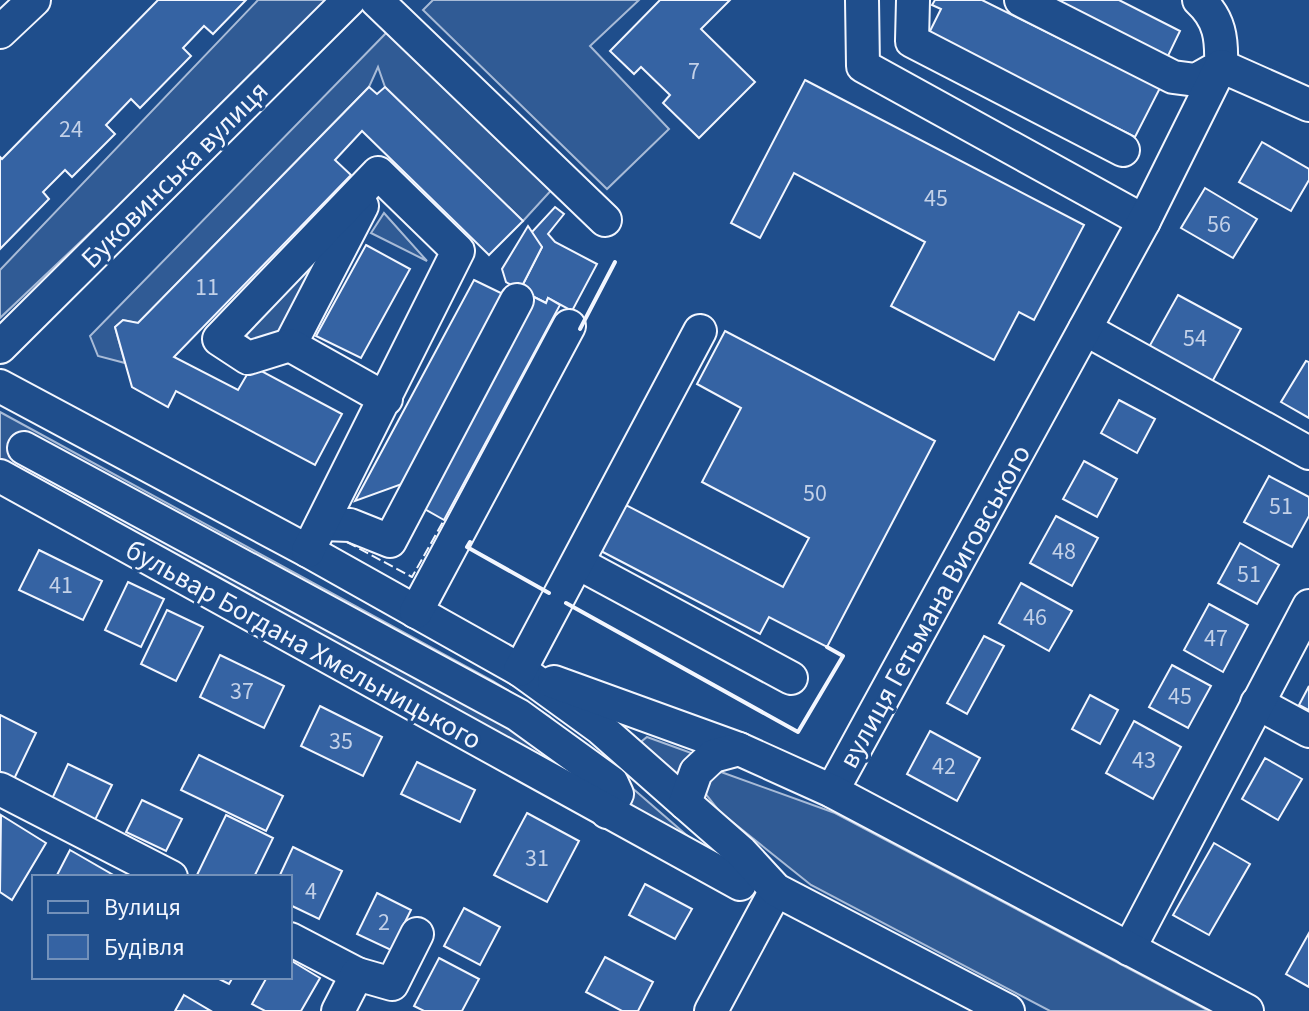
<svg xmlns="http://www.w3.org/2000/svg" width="1309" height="1011" font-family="'Source Sans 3',sans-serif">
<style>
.built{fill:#305b95;stroke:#a8bbd7;stroke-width:2}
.building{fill:#3563a3;stroke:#f2f6ff;stroke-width:2}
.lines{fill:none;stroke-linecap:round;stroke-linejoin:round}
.minor-casing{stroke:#f2f6ff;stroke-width:36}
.minor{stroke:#1f4e8c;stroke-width:32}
.fence{stroke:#f2f6ff;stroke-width:2;stroke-dasharray:10 4;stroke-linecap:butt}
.wall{stroke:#f2f6ff;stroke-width:4}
.labels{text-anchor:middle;stroke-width:6;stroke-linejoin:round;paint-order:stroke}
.number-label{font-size:24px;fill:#c3d1e8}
.street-label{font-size:28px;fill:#f2f6ff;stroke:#1f4e8c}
</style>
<rect width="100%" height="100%" fill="#1f4e8c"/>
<!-- built -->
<g class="built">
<polygon points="258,0 336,0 0,318 0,270"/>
<polygon points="433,0 639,0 590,46 669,129 607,189 423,10"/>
<polygon points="391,28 556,185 523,221 385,87 378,67 369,87 138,323 123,320 115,327 125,363 98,356 90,336"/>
<polygon points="384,213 427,261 371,233"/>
<polygon points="329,248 277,335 253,344 245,333"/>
<polygon points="0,412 493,681 549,716 735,877 0,462"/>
<polygon points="647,737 694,754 679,777 643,749 642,741"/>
<polygon points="721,772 835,813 1209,1011 1050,1011 811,885 720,812 705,793 712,776"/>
</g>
<!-- building -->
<g class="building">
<polygon points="158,0 246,0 213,34 204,26 183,48 191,56 140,108 131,99 106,125 115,134 72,177 65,170 43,192 49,199 0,249 0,157 2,159"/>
<polygon points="660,0 730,0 701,29 755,82 699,138 663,103 670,95 641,67 634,74 610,51"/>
<polygon points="935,0 982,0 1160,88 1135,137 928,35 941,9 932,5"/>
<polygon points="1052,0 1119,0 1180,31 1167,58"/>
<polygon points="805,80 1084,225 1034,320 1019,312 994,360 891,306 925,242 794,173 760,238 731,223"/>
<polygon points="369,87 377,94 385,87 523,221 489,255 362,131 335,160 351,175 174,357 238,390 252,366 342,414 315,465 176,391 168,407 132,387 115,327 123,320 138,323"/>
<polygon points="1262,142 1309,169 1309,180 1291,211 1239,182"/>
<polygon points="1205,188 1257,219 1233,258 1181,228"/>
<polygon points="555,207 564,214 548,234 555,242 597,264 572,311 548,298 546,303 520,290 542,247 531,233"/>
<polygon points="528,226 542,247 520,290 506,282 502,269"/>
<polygon points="366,245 410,269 361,358 316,336"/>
<polygon points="474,280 505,295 402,484 355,501"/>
<polygon points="1178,295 1241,329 1212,382 1149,347"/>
<polygon points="534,297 546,303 548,298 560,305 444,520 421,507"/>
<polygon points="725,331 935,441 827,647 769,617 760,634 599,550 624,504 783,587 809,538 702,482 741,408 697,384"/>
<polygon points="1306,361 1309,362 1309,418 1281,402"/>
<polygon points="1119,400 1155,419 1137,453 1101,433"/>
<polygon points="1084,461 1117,479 1097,517 1063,499"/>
<polygon points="1269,476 1309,497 1309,516 1292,547 1244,522"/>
<polygon points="1056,516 1098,538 1072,586 1030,563"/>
<polygon points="1240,543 1279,565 1257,604 1218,583"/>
<polygon points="39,550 102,581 83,620 19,590"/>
<polygon points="128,582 164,599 141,647 105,630"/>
<polygon points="1021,583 1072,611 1049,651 999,623"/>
<polygon points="1209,604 1248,625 1223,672 1184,650"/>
<polygon points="167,610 203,627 176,681 141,664"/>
<polygon points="984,636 1004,646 967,714 947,703"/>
<polygon points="220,655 284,686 264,728 200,697"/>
<polygon points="1172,665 1211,686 1188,728 1149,707"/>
<polygon points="1309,686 1309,710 1299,705"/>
<polygon points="1090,695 1118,710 1100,744 1072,729"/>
<polygon points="320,706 382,737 363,776 301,746"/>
<polygon points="0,715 36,733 13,781 0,774"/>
<polygon points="1134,721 1181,747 1153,799 1106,773"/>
<polygon points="930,731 980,758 957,801 907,774"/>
<polygon points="199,755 283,796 266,831 181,790"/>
<polygon points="1265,758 1302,779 1278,820 1242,799"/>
<polygon points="417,762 475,790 460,822 401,794"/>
<polygon points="68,764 112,785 94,822 51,801"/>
<polygon points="142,800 182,819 166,851 126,832"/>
<polygon points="527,813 579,841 547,902 494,875"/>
<polygon points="1,815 46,843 12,900 0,892"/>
<polygon points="226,815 273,838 254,877 196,877"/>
<polygon points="1214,843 1250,864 1209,935 1173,915"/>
<polygon points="293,847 342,871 319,919 290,905 290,877 279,877"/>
<polygon points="70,850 115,876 114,877 56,877"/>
<polygon points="645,884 692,909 675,939 629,915"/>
<polygon points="377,893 411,910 391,950 357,934"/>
<polygon points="464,908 500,927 480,965 444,946"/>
<polygon points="1309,933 1309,987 1286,974"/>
<polygon points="605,957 653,982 638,1011 622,1011 586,992"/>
<polygon points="439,958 479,979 462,1011 424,1011 414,1006"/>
<polygon points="290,960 320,978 301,1011 265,1011 252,1004 267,977 290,977"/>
<polygon points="215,977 233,977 229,984"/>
<polygon points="184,995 211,1011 175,1011"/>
</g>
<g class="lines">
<defs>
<g id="minor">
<polyline points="376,0 605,220"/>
<polyline points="862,0 863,66 1144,221"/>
<polyline points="913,0 912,41 1123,150"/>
<path d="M1021,0L1173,77L1196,80L1221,66C1222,39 1220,19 1199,0"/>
<polyline points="0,32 34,0"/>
<polyline points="1085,329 1309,453"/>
<polyline points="290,345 362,206"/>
<polyline points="0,347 349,0"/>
<polyline points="0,386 308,551 520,670 600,728 685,803"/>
<polyline points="24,448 518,715 612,783 617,794 607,812"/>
<polyline points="0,476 740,884"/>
<polyline points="322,524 350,525 390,541 517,300"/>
<polyline points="308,551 458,251 378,173 219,339 248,358 290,345 386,399"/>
<polyline points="578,563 791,678"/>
<polyline points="416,612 569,326"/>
<polyline points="520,670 700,331"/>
<polyline points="554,682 739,749"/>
<polyline points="1257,703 1309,731"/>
<polyline points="0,789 171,877"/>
<polyline points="832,791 1144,221 1221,66 1309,105"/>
<polyline points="290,939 357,974"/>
<polyline points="1129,949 1309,606"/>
<polyline points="338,1011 357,974 392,984 417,934"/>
<polyline points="711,1011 776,890"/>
<polyline points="1008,1011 776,890 741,852 685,803 696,772 713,756 739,749 832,791 1247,1011"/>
</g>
</defs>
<!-- minor casing -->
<use href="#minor" class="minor-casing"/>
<!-- minor -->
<use href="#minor" class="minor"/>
<!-- fence -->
<polyline class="fence" points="347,542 412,577 444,520"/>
<!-- wall -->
<g class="wall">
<polyline points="580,329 615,262"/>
<polyline points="470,542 467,547 549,593"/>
<polyline points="566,603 798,732 843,656 827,647"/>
</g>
</g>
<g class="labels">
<!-- number labels -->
<g class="number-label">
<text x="694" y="79">7</text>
<text x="71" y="137">24</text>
<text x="936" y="206">45</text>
<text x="1219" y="232">56</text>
<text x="207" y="295">11</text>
<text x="1195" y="346">54</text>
<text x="815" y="501">50</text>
<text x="1281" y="514">51</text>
<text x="1064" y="559">48</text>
<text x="1249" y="582">51</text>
<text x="61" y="593">41</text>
<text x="1035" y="625">46</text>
<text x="1216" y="646">47</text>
<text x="242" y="699">37</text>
<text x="1180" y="704">45</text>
<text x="341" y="749">35</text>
<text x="1144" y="768">43</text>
<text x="944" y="774">42</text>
<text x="537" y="866">31</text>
<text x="311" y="899">4</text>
<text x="384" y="930">2</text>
</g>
<!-- street labels -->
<g class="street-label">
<text transform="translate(174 174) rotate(-45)" y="10">Буковинська вулиця</text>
<text transform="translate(934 606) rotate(-61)" y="10">вулиця Гетьмана Виговського</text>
<text transform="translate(304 644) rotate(29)" y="10">бульвар Богдана Хмельницького</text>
</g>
</g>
<!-- legend -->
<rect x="32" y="875" width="260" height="104" fill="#1f4e8c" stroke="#7391ba" stroke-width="2"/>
<rect x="48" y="901" width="40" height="12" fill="#1f4e8c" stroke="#7391ba" stroke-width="2"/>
<text x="104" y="915" font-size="24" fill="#f2f6ff">Вулиця</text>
<rect x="48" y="935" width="40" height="24" fill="#3563a3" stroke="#7391ba" stroke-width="2"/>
<text x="104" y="955" font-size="24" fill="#f2f6ff">Будівля</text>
</svg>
